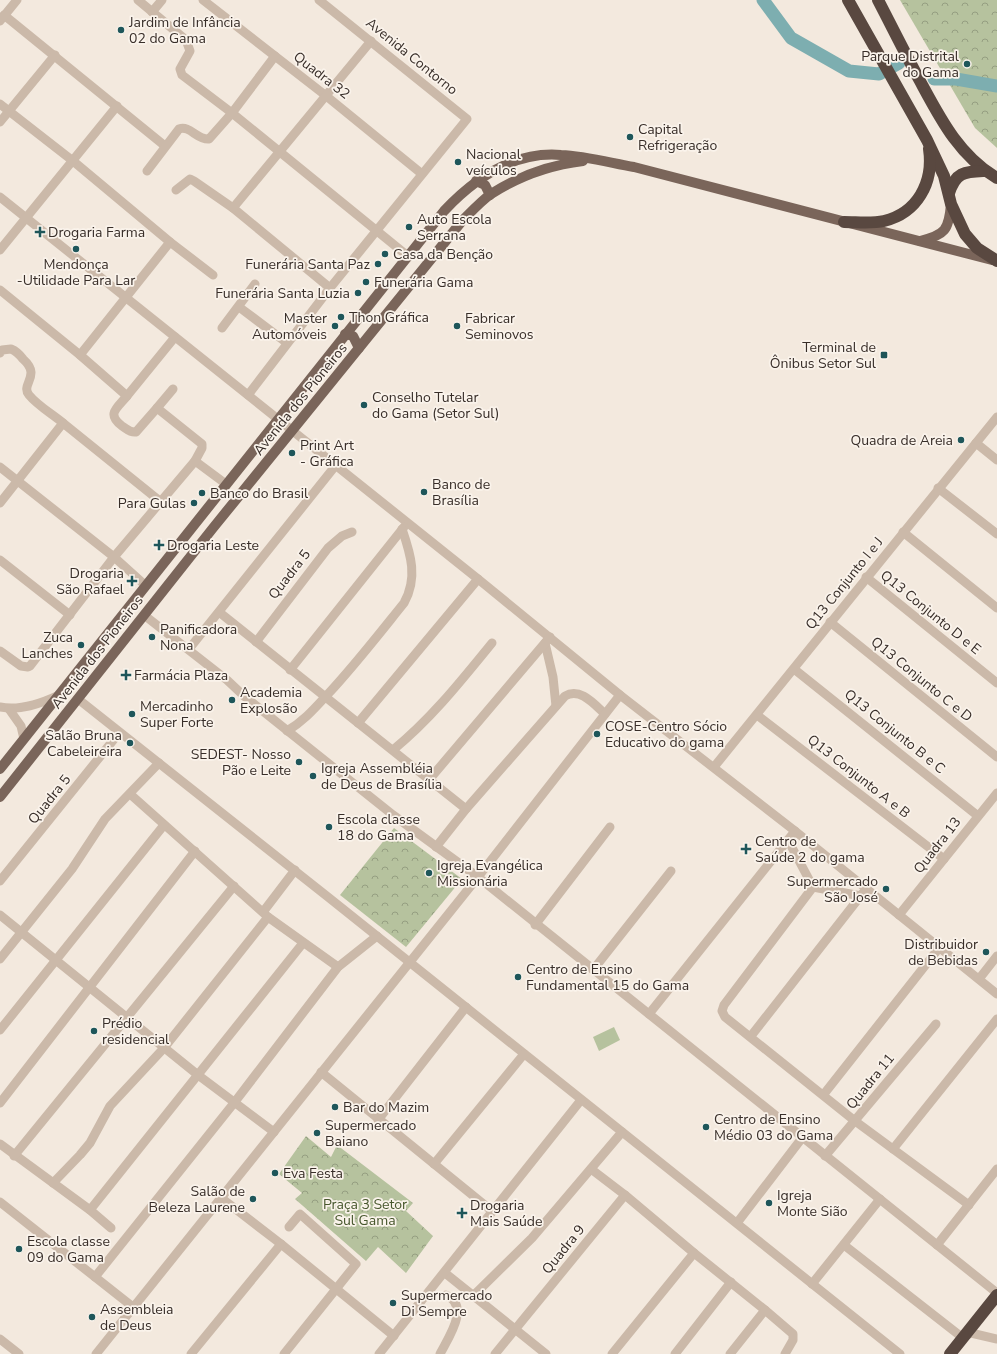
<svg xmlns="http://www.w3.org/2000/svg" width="997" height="1354" font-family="'Nunito Sans',sans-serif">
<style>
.forest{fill:url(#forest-crowns)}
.garden{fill:#b6c29e}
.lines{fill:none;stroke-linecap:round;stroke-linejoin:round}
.river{stroke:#7daeb0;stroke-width:13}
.minor{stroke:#cbb9a9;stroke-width:9}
.major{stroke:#7a655a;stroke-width:10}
.highway{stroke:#594840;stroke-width:12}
.poi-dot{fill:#1e565a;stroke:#faf3eb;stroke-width:1.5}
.labels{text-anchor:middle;stroke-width:3.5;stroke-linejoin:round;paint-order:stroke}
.poi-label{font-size:14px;fill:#382e29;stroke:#faf3eb;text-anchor:start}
.street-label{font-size:14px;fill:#382e29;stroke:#faf3eb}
.park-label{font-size:14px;fill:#47572d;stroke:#faf3eb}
</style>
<defs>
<pattern id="forest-crowns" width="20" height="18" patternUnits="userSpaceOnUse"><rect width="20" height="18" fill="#b6c29e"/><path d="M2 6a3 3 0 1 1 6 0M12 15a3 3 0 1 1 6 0" fill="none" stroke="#959e81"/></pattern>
</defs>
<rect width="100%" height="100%" fill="#f3e9de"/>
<!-- forest -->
<g class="forest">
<polygon points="900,0 997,0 997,148 975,128"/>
<polygon points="394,828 462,879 406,947 340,895"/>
<polygon points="306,1136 331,1157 337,1145 413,1203 406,1211 433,1236 406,1273 378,1247 366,1261 295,1199 302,1193 279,1174"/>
</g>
<!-- garden -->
<g class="garden">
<polygon points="614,1027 620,1040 599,1051 593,1037"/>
<polygon points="345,1196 360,1208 340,1233 325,1221"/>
</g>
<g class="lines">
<!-- river -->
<g class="river">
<polyline points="763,0 791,38 849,71 879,74 899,63"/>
<polyline points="934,79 956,79 997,86"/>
</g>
<!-- minor -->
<g class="minor">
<polyline points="138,0 186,40 190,51 180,69 182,75 232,113 409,257"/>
<polyline points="203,0 325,95 422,174"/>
<polyline points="152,12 162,0"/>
<polyline points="4,15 165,146"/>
<polyline points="0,21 17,0"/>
<polyline points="0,104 73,161 170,242"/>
<polyline points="0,122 55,55"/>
<path d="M147,171L179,129C190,125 197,140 209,139L232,113L275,56"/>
<polyline points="176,190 190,179 194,181 233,208 330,288"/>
<polyline points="0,197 478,579 620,695 795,831 997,994"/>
<polyline points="233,208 371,41"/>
<polyline points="0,250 117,106"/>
<path d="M0,290L80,355L127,396C117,408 106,414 122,426C127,429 130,433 136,432L157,408"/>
<polyline points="239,307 287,343"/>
<polyline points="222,328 255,284"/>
<path d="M0,353L2,350L11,349C16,351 20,355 23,359C42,376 20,384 29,395C37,405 52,414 63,423"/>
<polyline points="80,355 170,242 213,275"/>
<polyline points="248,395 330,288 467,119 319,0"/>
<polyline points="127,396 175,337"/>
<polyline points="976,443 997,460"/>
<polyline points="195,461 226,484"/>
<polyline points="0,467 114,557 145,585"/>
<polyline points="938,488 997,534"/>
<polyline points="0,503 63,423 161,502"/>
<polyline points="903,532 997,608"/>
<polyline points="0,560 70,615"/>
<polyline points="866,577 997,683"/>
<polyline points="219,612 466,809"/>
<polyline points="144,615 227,680 244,696 393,815 478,877 997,1293"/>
<polyline points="830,622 997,757"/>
<polyline points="256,642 328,548 342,536 352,532"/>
<polyline points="545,643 553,677 556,706"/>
<polyline points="189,649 336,465"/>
<polyline points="0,651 21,666 28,667 30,666 114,557 195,461 202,448 202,444 157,408 173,389"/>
<polyline points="794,669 978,816"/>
<polyline points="290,670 404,527"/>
<polyline points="78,699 328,897 900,1354"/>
<path d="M0,707C20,711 40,704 59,695"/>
<polyline points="9,709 21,726 24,739"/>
<polyline points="757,715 944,859"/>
<polyline points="358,723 478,579"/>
<path d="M287,731C304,721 315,708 328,694C355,665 379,634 404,603C418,578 411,555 402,529"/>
<path d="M393,750C431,719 461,681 492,643"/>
<polyline points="714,767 997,417"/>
<polyline points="428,781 550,637"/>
<polyline points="130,794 268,917 338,967"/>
<polyline points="788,840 813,887"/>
<path d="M436,847L466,809L565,696C580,687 594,704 605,714"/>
<polyline points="0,881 119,733"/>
<polyline points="813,887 724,1005 722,1011 725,1017 855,1121 969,1205"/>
<polyline points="813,887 861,896"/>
<polyline points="263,912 295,870"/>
<polyline points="0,915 198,1075 274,1132"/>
<polyline points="899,915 997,793"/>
<polyline points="535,925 610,827"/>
<polyline points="0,959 72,869 105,819 159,763"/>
<polyline points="593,970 671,871"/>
<polyline points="979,979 997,956"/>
<polyline points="649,1014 795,831"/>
<polyline points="0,1030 164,825"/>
<polyline points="751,1036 866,889"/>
<polyline points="321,1072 492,1211"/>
<polyline points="824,1094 939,948"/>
<polyline points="0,1103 195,851"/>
<polyline points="378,1120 466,1007"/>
<polyline points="0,1144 90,1210 111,1228"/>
<polyline points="893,1149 997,1019"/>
<polyline points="14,1156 234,886"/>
<polyline points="825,1156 936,1024"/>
<polyline points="434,1164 524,1054"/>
<polyline points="53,1183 80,1155 90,1143 110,1106 164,1048 268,917"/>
<polyline points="220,1197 281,1244 394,1336"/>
<polyline points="0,1202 133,1307"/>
<polyline points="90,1210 303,943"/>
<polyline points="737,1223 802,1138"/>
<polyline points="844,1245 963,1338"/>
<polyline points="937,1245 997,1169"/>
<polyline points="694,1253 765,1310 730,1354"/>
<polyline points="445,1273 546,1354"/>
<polyline points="95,1277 234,1103 338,967 377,936"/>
<polyline points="812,1284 880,1199"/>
<polyline points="473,1296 532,1238 622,1132"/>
<polyline points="765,1310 793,1334 793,1340 785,1354"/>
<polyline points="965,1336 971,1333 997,1339"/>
<polyline points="0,1339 19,1354"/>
<polyline points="96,1354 478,877 620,695"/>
<polyline points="191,1354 281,1244"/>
<polyline points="284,1354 356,1264 300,1214 289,1227"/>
<polyline points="379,1354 581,1100"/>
<path d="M440,1354C448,1338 471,1306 446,1295"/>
<polyline points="495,1354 625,1195 591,1169"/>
<polyline points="612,1354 694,1253 625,1195"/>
<polyline points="675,1354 731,1282"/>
</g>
<!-- major -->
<g class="major">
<polyline points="476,181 485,185 490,195"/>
<path d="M920,241C945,235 949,230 951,204"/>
<polyline points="345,334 353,336 359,348"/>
<path d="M0,769L444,211C475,178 515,151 561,155C585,156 611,163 634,167L992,260"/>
<path d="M0,797L213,528L462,221C471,212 481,201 491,194C519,176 550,165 583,161"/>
</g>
<!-- highway -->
<g class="highway">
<polyline points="848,0 927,140 944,176 951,204 965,234 977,248 997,261"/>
<path d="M878,0C892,27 906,55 920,81C940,118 959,156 997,178"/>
<path d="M949,193C956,172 964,172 984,171"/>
<path d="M844,222C857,222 871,224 884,221C917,213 934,183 929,149"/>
<polyline points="950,1354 997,1295"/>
</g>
</g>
<!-- markers -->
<g class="poi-dot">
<circle cx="121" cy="30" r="4"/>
<circle cx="967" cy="64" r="4"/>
<circle cx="630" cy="137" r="4"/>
<circle cx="458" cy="162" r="4"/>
<circle cx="409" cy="227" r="4"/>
<path d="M38 226h4v4h4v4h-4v4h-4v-4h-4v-4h4z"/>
<circle cx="76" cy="249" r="4"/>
<circle cx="385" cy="254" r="4"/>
<circle cx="378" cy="264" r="4"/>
<circle cx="366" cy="282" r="4"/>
<circle cx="358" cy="293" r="4"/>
<circle cx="341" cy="317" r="4"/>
<circle cx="335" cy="326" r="4"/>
<circle cx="457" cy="326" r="4"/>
<rect x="880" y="351" width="8" height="8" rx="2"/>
<circle cx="364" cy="405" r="4"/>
<circle cx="961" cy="440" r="4"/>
<circle cx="292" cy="453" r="4"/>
<circle cx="424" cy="492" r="4"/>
<circle cx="202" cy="493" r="4"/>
<circle cx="194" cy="503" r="4"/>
<path d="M157 539h4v4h4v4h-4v4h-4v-4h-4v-4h4z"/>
<path d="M130 575h4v4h4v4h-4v4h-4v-4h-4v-4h4z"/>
<circle cx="152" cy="637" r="4"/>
<circle cx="81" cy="645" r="4"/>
<path d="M124 669h4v4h4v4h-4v4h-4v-4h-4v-4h4z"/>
<circle cx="232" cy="700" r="4"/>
<circle cx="132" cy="714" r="4"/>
<circle cx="597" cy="734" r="4"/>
<circle cx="130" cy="743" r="4"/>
<circle cx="299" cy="762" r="4"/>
<circle cx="313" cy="776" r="4"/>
<circle cx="329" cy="827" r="4"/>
<path d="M744 843h4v4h4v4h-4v4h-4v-4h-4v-4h4z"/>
<circle cx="429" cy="873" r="4"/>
<circle cx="886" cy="889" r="4"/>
<circle cx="986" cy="952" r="4"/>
<circle cx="518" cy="977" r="4"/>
<circle cx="94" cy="1031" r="4"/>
<circle cx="335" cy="1107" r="4"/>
<circle cx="706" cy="1127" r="4"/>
<circle cx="317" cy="1133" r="4"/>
<circle cx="275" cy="1173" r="4"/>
<circle cx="253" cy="1199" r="4"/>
<circle cx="769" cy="1203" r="4"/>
<path d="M460 1207h4v4h4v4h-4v4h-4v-4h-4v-4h4z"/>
<circle cx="19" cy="1249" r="4"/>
<circle cx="393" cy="1303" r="4"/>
<circle cx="92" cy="1317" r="4"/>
</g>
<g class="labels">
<!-- poi labels -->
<g class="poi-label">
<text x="129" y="27">Jardim de Infância<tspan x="129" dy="16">02 do Gama</tspan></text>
<text x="959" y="61" text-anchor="end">Parque Distrital<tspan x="959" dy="16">do Gama</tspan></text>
<text x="638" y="134">Capital<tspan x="638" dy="16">Refrigeração</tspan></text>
<text x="466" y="159">Nacional<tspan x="466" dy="16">veículos</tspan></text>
<text x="417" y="224">Auto Escola<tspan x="417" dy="16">Serrana</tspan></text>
<text x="48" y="237">Drogaria Farma</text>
<text x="393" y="259">Casa da Benção</text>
<text x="76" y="269" text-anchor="middle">Mendonça<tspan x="76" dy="16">-Utilidade Para Lar</tspan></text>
<text x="370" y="269" text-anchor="end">Funerária Santa Paz</text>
<text x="374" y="287">Funerária Gama</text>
<text x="350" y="298" text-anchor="end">Funerária Santa Luzia</text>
<text x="349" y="322">Thon Gráfica</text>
<text x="327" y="323" text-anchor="end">Master<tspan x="327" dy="16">Automóveis</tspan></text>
<text x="465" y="323">Fabricar<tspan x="465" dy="16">Seminovos</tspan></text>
<text x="876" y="352" text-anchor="end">Terminal de<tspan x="876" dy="16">Ônibus Setor Sul</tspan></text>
<text x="372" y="402">Conselho Tutelar<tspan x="372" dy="16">do Gama (Setor Sul)</tspan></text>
<text x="953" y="445" text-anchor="end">Quadra de Areia</text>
<text x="300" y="450">Print Art<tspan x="300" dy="16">- Gráfica</tspan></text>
<text x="432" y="489">Banco de<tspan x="432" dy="16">Brasília</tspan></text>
<text x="210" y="498">Banco do Brasil</text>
<text x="186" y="508" text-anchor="end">Para Gulas</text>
<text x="167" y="550">Drogaria Leste</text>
<text x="124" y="578" text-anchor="end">Drogaria<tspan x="124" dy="16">São Rafael</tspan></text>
<text x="160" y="634">Panificadora<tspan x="160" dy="16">Nona</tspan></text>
<text x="73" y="642" text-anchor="end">Zuca<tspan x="73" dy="16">Lanches</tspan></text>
<text x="134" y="680">Farmácia Plaza</text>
<text x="240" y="697">Academia<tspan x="240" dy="16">Explosão</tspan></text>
<text x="140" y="711">Mercadinho<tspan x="140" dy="16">Super Forte</tspan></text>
<text x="605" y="731">COSE-Centro Sócio<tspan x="605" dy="16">Educativo do gama</tspan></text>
<text x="122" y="740" text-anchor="end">Salão Bruna<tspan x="122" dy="16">Cabeleireira</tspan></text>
<text x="291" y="759" text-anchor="end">SEDEST- Nosso<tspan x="291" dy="16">Pão e Leite</tspan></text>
<text x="321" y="773">Igreja Assembléia<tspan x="321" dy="16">de Deus de Brasília</tspan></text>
<text x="337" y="824">Escola classe<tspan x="337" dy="16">18 do Gama</tspan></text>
<text x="755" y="846">Centro de<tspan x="755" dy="16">Saúde 2 do gama</tspan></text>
<text x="437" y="870">Igreja Evangélica<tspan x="437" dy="16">Missionária</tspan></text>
<text x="878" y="886" text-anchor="end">Supermercado<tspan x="878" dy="16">São José</tspan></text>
<text x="978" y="949" text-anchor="end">Distribuidor<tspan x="978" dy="16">de Bebidas</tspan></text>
<text x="526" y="974">Centro de Ensino<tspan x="526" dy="16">Fundamental 15 do Gama</tspan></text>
<text x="102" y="1028">Prédio<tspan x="102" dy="16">residencial</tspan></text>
<text x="343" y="1112">Bar do Mazim</text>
<text x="714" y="1124">Centro de Ensino<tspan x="714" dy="16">Médio 03 do Gama</tspan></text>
<text x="325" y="1130">Supermercado<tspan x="325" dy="16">Baiano</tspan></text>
<text x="283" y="1178">Eva Festa</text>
<text x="245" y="1196" text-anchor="end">Salão de<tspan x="245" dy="16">Beleza Laurene</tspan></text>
<text x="777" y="1200">Igreja<tspan x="777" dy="16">Monte Sião</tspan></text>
<text x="470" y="1210">Drogaria<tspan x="470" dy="16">Mais Saúde</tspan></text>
<text x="27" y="1246">Escola classe<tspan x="27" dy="16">09 do Gama</tspan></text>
<text x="401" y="1300">Supermercado<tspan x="401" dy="16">Di Sempre</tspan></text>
<text x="100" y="1314">Assembleia<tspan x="100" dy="16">de Deus</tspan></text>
</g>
<!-- street labels -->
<g class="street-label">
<text transform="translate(412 56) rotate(39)" y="5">Avenida Contorno</text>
<text transform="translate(322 75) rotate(38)" y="5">Quadra 32</text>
<text transform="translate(300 399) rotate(-51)" y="5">Avenida dos Pioneiros</text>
<text transform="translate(289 574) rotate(-52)" y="5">Quadra 5</text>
<text transform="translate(844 583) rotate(-51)" y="5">Q13 Conjunto I e J</text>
<text transform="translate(931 612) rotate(39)" y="5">Q13 Conjunto D e E</text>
<text transform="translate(97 652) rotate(-52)" y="5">Avenida dos Pioneiros</text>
<text transform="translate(922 679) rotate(39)" y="5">Q13 Conjunto C e D</text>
<text transform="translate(895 731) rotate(39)" y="5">Q13 Conjunto B e C</text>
<text transform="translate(859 776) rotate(38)" y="5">Q13 Conjunto A e B</text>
<text transform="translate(49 799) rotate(-51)" y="5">Quadra 5</text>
<text transform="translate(937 845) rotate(-52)" y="5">Quadra 13</text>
<text transform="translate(870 1081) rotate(-51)" y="5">Quadra 11</text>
<text transform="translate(563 1249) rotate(-51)" y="5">Quadra 9</text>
</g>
<!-- park labels -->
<g class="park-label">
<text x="365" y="1209">Praça 3 Setor<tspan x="365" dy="16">Sul Gama</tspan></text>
</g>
</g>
</svg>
